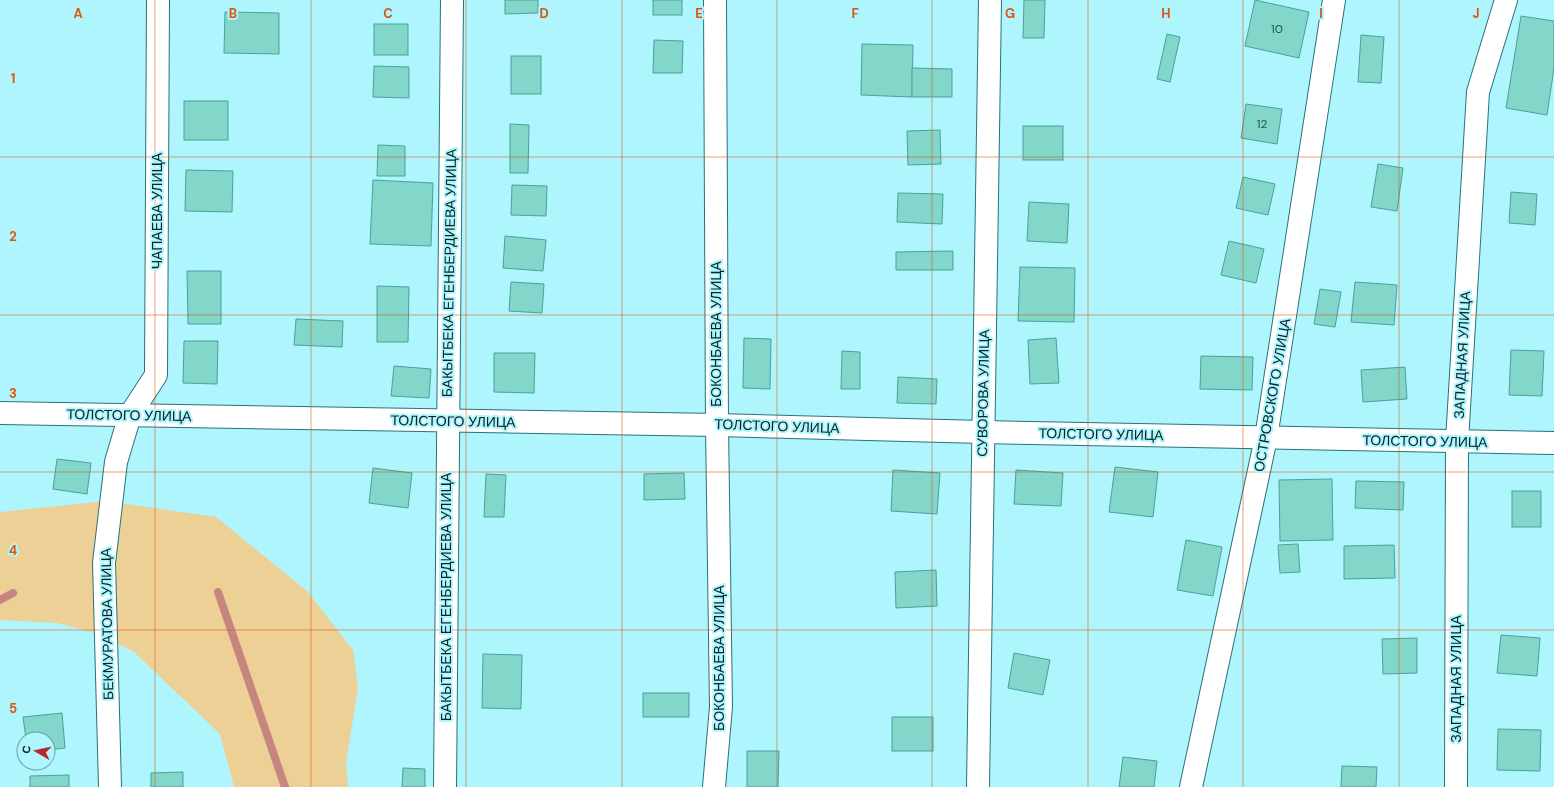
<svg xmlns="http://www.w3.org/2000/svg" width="1554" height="787" font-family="'DM Sans',sans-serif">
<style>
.green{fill:#edd095}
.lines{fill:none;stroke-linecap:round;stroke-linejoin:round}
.stream{stroke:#c7857f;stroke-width:8}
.building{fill:#82d6ca;stroke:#47a399}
.street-casing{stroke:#2a727a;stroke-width:24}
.street{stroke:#fff;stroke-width:22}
.grid{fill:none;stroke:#dd560d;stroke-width:1;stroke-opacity:0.55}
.labels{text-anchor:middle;stroke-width:4;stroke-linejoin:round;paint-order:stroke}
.number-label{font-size:12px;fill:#255050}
.street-label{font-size:14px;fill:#062427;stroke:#aef5fd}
.grid-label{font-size:13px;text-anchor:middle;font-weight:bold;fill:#dd560d;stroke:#aef5fd;stroke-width:4;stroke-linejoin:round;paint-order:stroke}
</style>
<rect width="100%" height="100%" fill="#aef5fd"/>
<!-- green -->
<polygon class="green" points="106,501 216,517 307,591 353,650 358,688 346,763 348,787 234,787 220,734 134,652 99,634 57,623 0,620 0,512"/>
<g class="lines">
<!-- stream -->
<g class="stream">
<polyline points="218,592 285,787"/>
<polyline points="0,600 13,593"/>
</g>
</g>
<!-- building -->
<g class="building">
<polygon points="505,0 538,0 538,13 505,14"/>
<rect x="653" y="0" width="29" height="15"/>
<polygon points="1024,0 1045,0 1044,38 1023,38"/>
<polygon points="1255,0 1309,12 1299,58 1245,46"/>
<polygon points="225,12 279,13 279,54 224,53"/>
<polygon points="1521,16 1554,21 1554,68 1547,115 1506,108"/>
<rect x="374" y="24" width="34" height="31"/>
<polygon points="1167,34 1180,37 1170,82 1157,79"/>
<polygon points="1361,35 1384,37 1381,83 1358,82"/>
<polygon points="654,40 683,41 682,73 653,73"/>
<polygon points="862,44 913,45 912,97 861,95"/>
<rect x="511" y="56" width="30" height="38"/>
<polygon points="374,66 409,67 409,98 373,97"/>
<polygon points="912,68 952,69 952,97 912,97"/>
<rect x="184" y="101" width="44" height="39"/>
<polygon points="1246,104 1282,109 1277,144 1241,138"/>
<polygon points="510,124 529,125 528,173 510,173"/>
<rect x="1023" y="126" width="40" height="34"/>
<polygon points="940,130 941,164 908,165 907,131"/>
<polygon points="378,145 405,146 405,176 377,176"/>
<polygon points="1378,164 1403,168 1397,211 1371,207"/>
<polygon points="186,170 233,171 232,212 185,211"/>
<polygon points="1243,177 1275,184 1268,215 1236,208"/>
<polygon points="373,180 433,183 431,246 370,244"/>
<polygon points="512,185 547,186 546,216 511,215"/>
<polygon points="1511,192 1537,194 1535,225 1509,223"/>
<polygon points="898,193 943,194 942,224 897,222"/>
<polygon points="1029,202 1069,204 1067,243 1027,241"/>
<polygon points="505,236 546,240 543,271 503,268"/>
<polygon points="1229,241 1264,249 1256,283 1221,275"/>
<polygon points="953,251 953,270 896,270 896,252"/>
<polygon points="1020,267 1075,268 1074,322 1018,321"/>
<polygon points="187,271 221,271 221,324 188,324"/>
<polygon points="511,282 544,284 542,313 509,311"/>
<polygon points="1355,282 1397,285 1394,325 1351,322"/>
<polygon points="377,286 409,287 408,342 377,342"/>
<polygon points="1320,289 1341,292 1335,327 1314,324"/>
<polygon points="296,319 343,321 342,347 294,345"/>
<polygon points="744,338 771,339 770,389 743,388"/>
<polygon points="1056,338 1059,383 1030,384 1028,340"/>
<polygon points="184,341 218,341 217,384 183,383"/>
<polygon points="1511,350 1544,351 1542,396 1509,395"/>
<polygon points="842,351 860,352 860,389 841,389"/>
<polygon points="494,353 535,353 534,393 494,392"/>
<polygon points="1201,356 1253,357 1252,390 1200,389"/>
<polygon points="394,366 431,369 429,398 391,396"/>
<polygon points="1405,367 1407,399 1363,402 1361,370"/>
<polygon points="898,377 937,379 936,404 897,403"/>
<polygon points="57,459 91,463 87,494 53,489"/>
<polygon points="1115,467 1158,472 1153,517 1109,512"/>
<polygon points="373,468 412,473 408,508 369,503"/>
<polygon points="893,470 940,473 937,514 891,511"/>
<polygon points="1016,470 1063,473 1061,506 1014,504"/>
<polygon points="684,473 685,499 644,500 644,474"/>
<polygon points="486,474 506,475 504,517 484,517"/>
<polygon points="1332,479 1333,540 1280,541 1279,480"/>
<polygon points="1356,481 1404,482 1403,510 1355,508"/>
<rect x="1512" y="491" width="29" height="36"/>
<polygon points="1186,540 1222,547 1213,596 1177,590"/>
<polygon points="1298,544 1300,572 1280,573 1278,545"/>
<polygon points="1394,545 1395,578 1344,579 1344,546"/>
<polygon points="936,570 937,606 896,608 895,572"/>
<polygon points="1501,635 1540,638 1537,676 1497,673"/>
<polygon points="1417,638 1417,673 1383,674 1382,639"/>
<polygon points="1014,653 1050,660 1043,695 1008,688"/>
<polygon points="483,654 522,655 521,709 482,708"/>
<rect x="643" y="693" width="46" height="24"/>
<polygon points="62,713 65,748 48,750 48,739 26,739 23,717"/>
<rect x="892" y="717" width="41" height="34"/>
<polygon points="1498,729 1541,730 1540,771 1497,770"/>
<polygon points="747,751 779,751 778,787 747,787"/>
<polygon points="1123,757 1157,761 1154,787 1119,787"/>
<polygon points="1342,766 1377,767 1376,787 1341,787"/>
<polygon points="403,768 425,769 425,787 402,787"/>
<polygon points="183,772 183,787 151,787 151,773"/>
<polygon points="69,775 69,787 30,787 30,776"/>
</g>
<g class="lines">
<defs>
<g id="street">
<polyline points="0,413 717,425 983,432 1554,443"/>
<polyline points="110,787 104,563 116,462 130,415 156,375 158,0"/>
<polyline points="445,787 452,0"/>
<polyline points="714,787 721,707 717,425 715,0"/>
<polyline points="978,787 990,0"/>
<polyline points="1191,787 1266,438 1334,0"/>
<polyline points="1456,787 1457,441 1478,92 1506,0"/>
</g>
</defs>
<!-- street casing -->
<use href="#street" class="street-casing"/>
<!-- street -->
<use href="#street" class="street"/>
</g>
<!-- grid -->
<path class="grid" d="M155,0V787M311,0V787M466,0V787M622,0V787M777,0V787M932,0V787M1088,0V787M1243,0V787M1399,0V787M0,157H1554M0,315H1554M0,472H1554M0,630H1554"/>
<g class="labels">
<!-- number labels -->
<g class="number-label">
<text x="1277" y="33">10</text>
<text x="1262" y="128">12</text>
</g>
<!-- street labels -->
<g class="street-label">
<text transform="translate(157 211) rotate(-90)" y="5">ЧАПАЕВА УЛИЦА</text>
<text transform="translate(449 273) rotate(-89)" y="5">БАКЫТБЕКА ЕГЕНБЕРДИЕВА УЛИЦА</text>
<text transform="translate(716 334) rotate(-90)" y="5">БОКОНБАЕВА УЛИЦА</text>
<text transform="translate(1462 355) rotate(-87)" y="5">ЗАПАДНАЯ УЛИЦА</text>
<text transform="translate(983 393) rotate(-89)" y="5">СУВОРОВА УЛИЦА</text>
<text transform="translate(1272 395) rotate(-80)" y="5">ОСТРОВСКОГО УЛИЦА</text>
<text transform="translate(129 415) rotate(1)" y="5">ТОЛСТОГО УЛИЦА</text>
<text transform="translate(453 421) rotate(1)" y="5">ТОЛСТОГО УЛИЦА</text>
<text transform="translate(777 426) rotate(2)" y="5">ТОЛСТОГО УЛИЦА</text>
<text transform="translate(1101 434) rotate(1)" y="5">ТОЛСТОГО УЛИЦА</text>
<text transform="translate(1425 441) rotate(1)" y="5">ТОЛСТОГО УЛИЦА</text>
<text transform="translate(446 597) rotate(-90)" y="5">БАКЫТБЕКА ЕГЕНБЕРДИЕВА УЛИЦА</text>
<text transform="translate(107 624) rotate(-91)" y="5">БЕКМУРАТОВА УЛИЦА</text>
<text transform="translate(719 658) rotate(-90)" y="5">БОКОНБАЕВА УЛИЦА</text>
<text transform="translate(1456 679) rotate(-90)" y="5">ЗАПАДНАЯ УЛИЦА</text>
</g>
</g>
<g class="grid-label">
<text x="78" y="18">A</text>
<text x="233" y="18">B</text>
<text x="388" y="18">C</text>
<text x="544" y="18">D</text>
<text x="699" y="18">E</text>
<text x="855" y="18">F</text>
<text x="1010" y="18">G</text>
<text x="1166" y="18">H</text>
<text x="1321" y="18">I</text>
<text x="1476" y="18">J</text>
<text x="13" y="83">1</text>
<text x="13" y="241">2</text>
<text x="13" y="398">3</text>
<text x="13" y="555">4</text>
<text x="13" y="713">5</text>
</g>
<!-- north arrow -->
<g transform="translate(36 751) rotate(279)"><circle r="19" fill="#aef5fd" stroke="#6ba1a7"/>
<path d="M0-3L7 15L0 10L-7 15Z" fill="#b8282d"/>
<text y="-6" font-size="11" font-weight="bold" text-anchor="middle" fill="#062427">С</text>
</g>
</svg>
